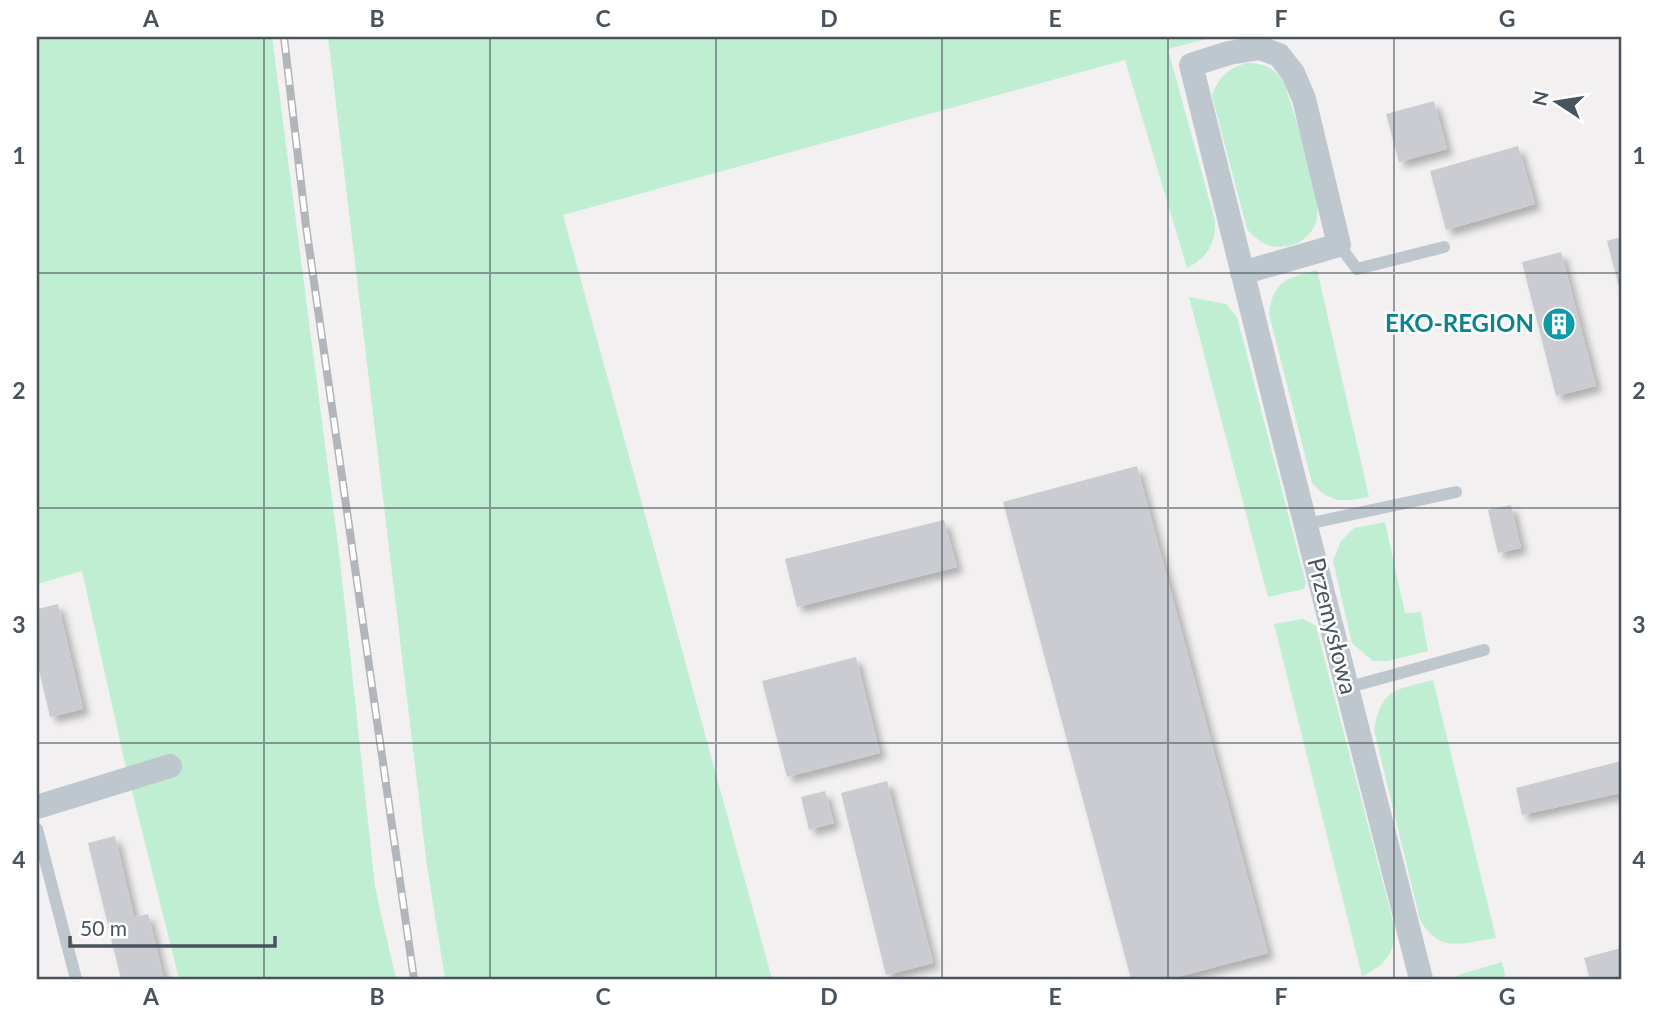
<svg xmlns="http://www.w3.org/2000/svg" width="1658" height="1016" font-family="Lato,sans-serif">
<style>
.green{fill:#c0eed3}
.building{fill:#caccd2;filter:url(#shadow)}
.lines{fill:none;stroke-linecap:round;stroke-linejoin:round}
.lane{stroke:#bec7ce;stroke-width:12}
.street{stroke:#bec7ce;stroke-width:24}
.rail-casing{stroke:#b2b5ba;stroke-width:8}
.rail{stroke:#fff;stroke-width:5;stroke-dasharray:16;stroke-linecap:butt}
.grid{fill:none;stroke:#48535d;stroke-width:2;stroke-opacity:0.55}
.labels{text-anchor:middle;stroke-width:5;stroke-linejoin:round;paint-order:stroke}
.culture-label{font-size:24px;font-weight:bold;fill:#0d838f;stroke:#fff;text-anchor:end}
.street-label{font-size:24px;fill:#48535d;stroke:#fff}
.neatline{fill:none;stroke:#48535d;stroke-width:2.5}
.grid-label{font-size:23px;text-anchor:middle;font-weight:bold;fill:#48535d}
</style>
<defs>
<filter id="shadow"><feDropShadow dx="6" dy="6" stdDeviation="3.5" flood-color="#0004"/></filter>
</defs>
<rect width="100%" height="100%" fill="#f2f0f0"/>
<!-- green -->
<g class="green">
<polygon points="37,37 272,37 340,560 375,887 396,979 179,979 124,759 82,571 37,584"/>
<path d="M328,37H1213L1168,49L1215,221C1216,244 1207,258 1187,268L1125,60L563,215L772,979H445L427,866Z"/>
<path d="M1246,63C1263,63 1273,67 1284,81C1293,115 1321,184 1317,217C1316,231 1302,243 1289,246C1270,249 1260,244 1247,229L1212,96C1219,76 1227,70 1246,63Z"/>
<path d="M1317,270L1369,497C1342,502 1331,504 1312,483L1269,314C1273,280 1288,278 1317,270Z"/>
<polygon points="1189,297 1226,304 1237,317 1306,583 1304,589 1268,597"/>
<polygon points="1385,522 1405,613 1421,612 1428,651 1388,661 1373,661 1352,643 1333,561 1341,541 1354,528"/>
<path d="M1303,619L1316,626L1394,925C1397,951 1385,966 1362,976L1274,624Z"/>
<path d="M1433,680L1496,938C1462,943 1440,954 1420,920L1374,730C1382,688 1395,690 1433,680Z"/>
<polygon points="1502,962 1505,976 1495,979 1454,979 1458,975"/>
</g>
<!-- building -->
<g class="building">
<polygon points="1434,101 1447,149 1399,162 1386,114"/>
<polygon points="1518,146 1535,204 1446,230 1430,171"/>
<polygon points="1621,237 1621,290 1620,291 1607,241"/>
<polygon points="1561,252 1596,386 1556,396 1522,262"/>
<polygon points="1137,466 1268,953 1170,979 1131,979 1003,502"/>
<polygon points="1511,505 1521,548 1498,553 1488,510"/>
<polygon points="944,520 957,567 797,607 785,559"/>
<polygon points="58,604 83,709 50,717 37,661 37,609"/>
<polygon points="856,657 880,753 787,777 762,681"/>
<polygon points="1621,761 1621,793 1522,815 1516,788"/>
<polygon points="887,781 933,963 886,975 841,793"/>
<polygon points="825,791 834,823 809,830 801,797"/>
<polygon points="115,836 134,917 148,914 164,979 121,979 88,843"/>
<polygon points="1621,948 1621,979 1590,979 1584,958"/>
</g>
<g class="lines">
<!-- lane -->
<g class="lane">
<polyline points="1339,245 1357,269 1444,247"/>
<polyline points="1307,524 1456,492"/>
<polyline points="1346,688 1484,650"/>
<polyline points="37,829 76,979"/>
</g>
<!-- street -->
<g class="street">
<path d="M1242,273L1339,245L1304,99L1293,73L1279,55L1260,48L1229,53L1191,65C1266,370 1343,675 1421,979"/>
<polyline points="37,807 170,766"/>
</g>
<defs>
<polyline id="rail" points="284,37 306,226 414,979"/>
</defs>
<!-- rail casing -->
<use href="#rail" class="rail-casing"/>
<!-- rail -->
<use href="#rail" class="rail"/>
</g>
<!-- grid -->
<path class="grid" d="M264,37V979M490,37V979M716,37V979M942,37V979M1168,37V979M1394,37V979M37,273H1621M37,508H1621M37,743H1621"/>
<!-- icons -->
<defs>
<symbol id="building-disc" viewBox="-11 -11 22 22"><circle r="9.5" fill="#0f9aa8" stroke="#fff"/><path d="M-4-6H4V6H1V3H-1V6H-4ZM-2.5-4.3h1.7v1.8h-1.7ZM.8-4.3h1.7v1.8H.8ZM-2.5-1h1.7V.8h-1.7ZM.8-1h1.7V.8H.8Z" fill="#fff"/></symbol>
</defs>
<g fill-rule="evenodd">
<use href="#building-disc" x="1540" y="305" width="38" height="38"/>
</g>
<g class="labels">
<!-- culture labels -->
<g class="culture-label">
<text x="1534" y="332">EKO-REGION</text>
</g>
<!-- street labels -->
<g class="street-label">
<text transform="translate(1332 626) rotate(76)" y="8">Przemysłowa</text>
</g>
</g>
<!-- border -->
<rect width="1658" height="1016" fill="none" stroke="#ffffff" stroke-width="77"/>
<!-- north arrow -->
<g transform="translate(1557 102) rotate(282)" stroke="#ffffff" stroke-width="5" paint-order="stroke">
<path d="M0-5L12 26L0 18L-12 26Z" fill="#48535d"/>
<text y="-10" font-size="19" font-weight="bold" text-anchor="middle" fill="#48535d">N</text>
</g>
<!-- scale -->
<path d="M70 936v10h205v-10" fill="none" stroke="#48535d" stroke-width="3.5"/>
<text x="80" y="936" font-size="21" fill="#48535d" stroke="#ffffff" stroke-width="5" paint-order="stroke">50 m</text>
<rect x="38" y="38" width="1582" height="940" class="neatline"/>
<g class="grid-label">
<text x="151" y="27">A</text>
<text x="377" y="27">B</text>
<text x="603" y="27">C</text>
<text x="829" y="27">D</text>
<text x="1055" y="27">E</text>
<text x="1281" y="27">F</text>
<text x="1507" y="27">G</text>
<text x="19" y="164">1</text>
<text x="1639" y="164">1</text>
<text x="19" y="399">2</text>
<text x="1639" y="399">2</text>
<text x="19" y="633">3</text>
<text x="1639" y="633">3</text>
<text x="19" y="868">4</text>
<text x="1639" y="868">4</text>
<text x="151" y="1005">A</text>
<text x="377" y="1005">B</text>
<text x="603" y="1005">C</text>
<text x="829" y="1005">D</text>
<text x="1055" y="1005">E</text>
<text x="1281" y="1005">F</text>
<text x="1507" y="1005">G</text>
</g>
</svg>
